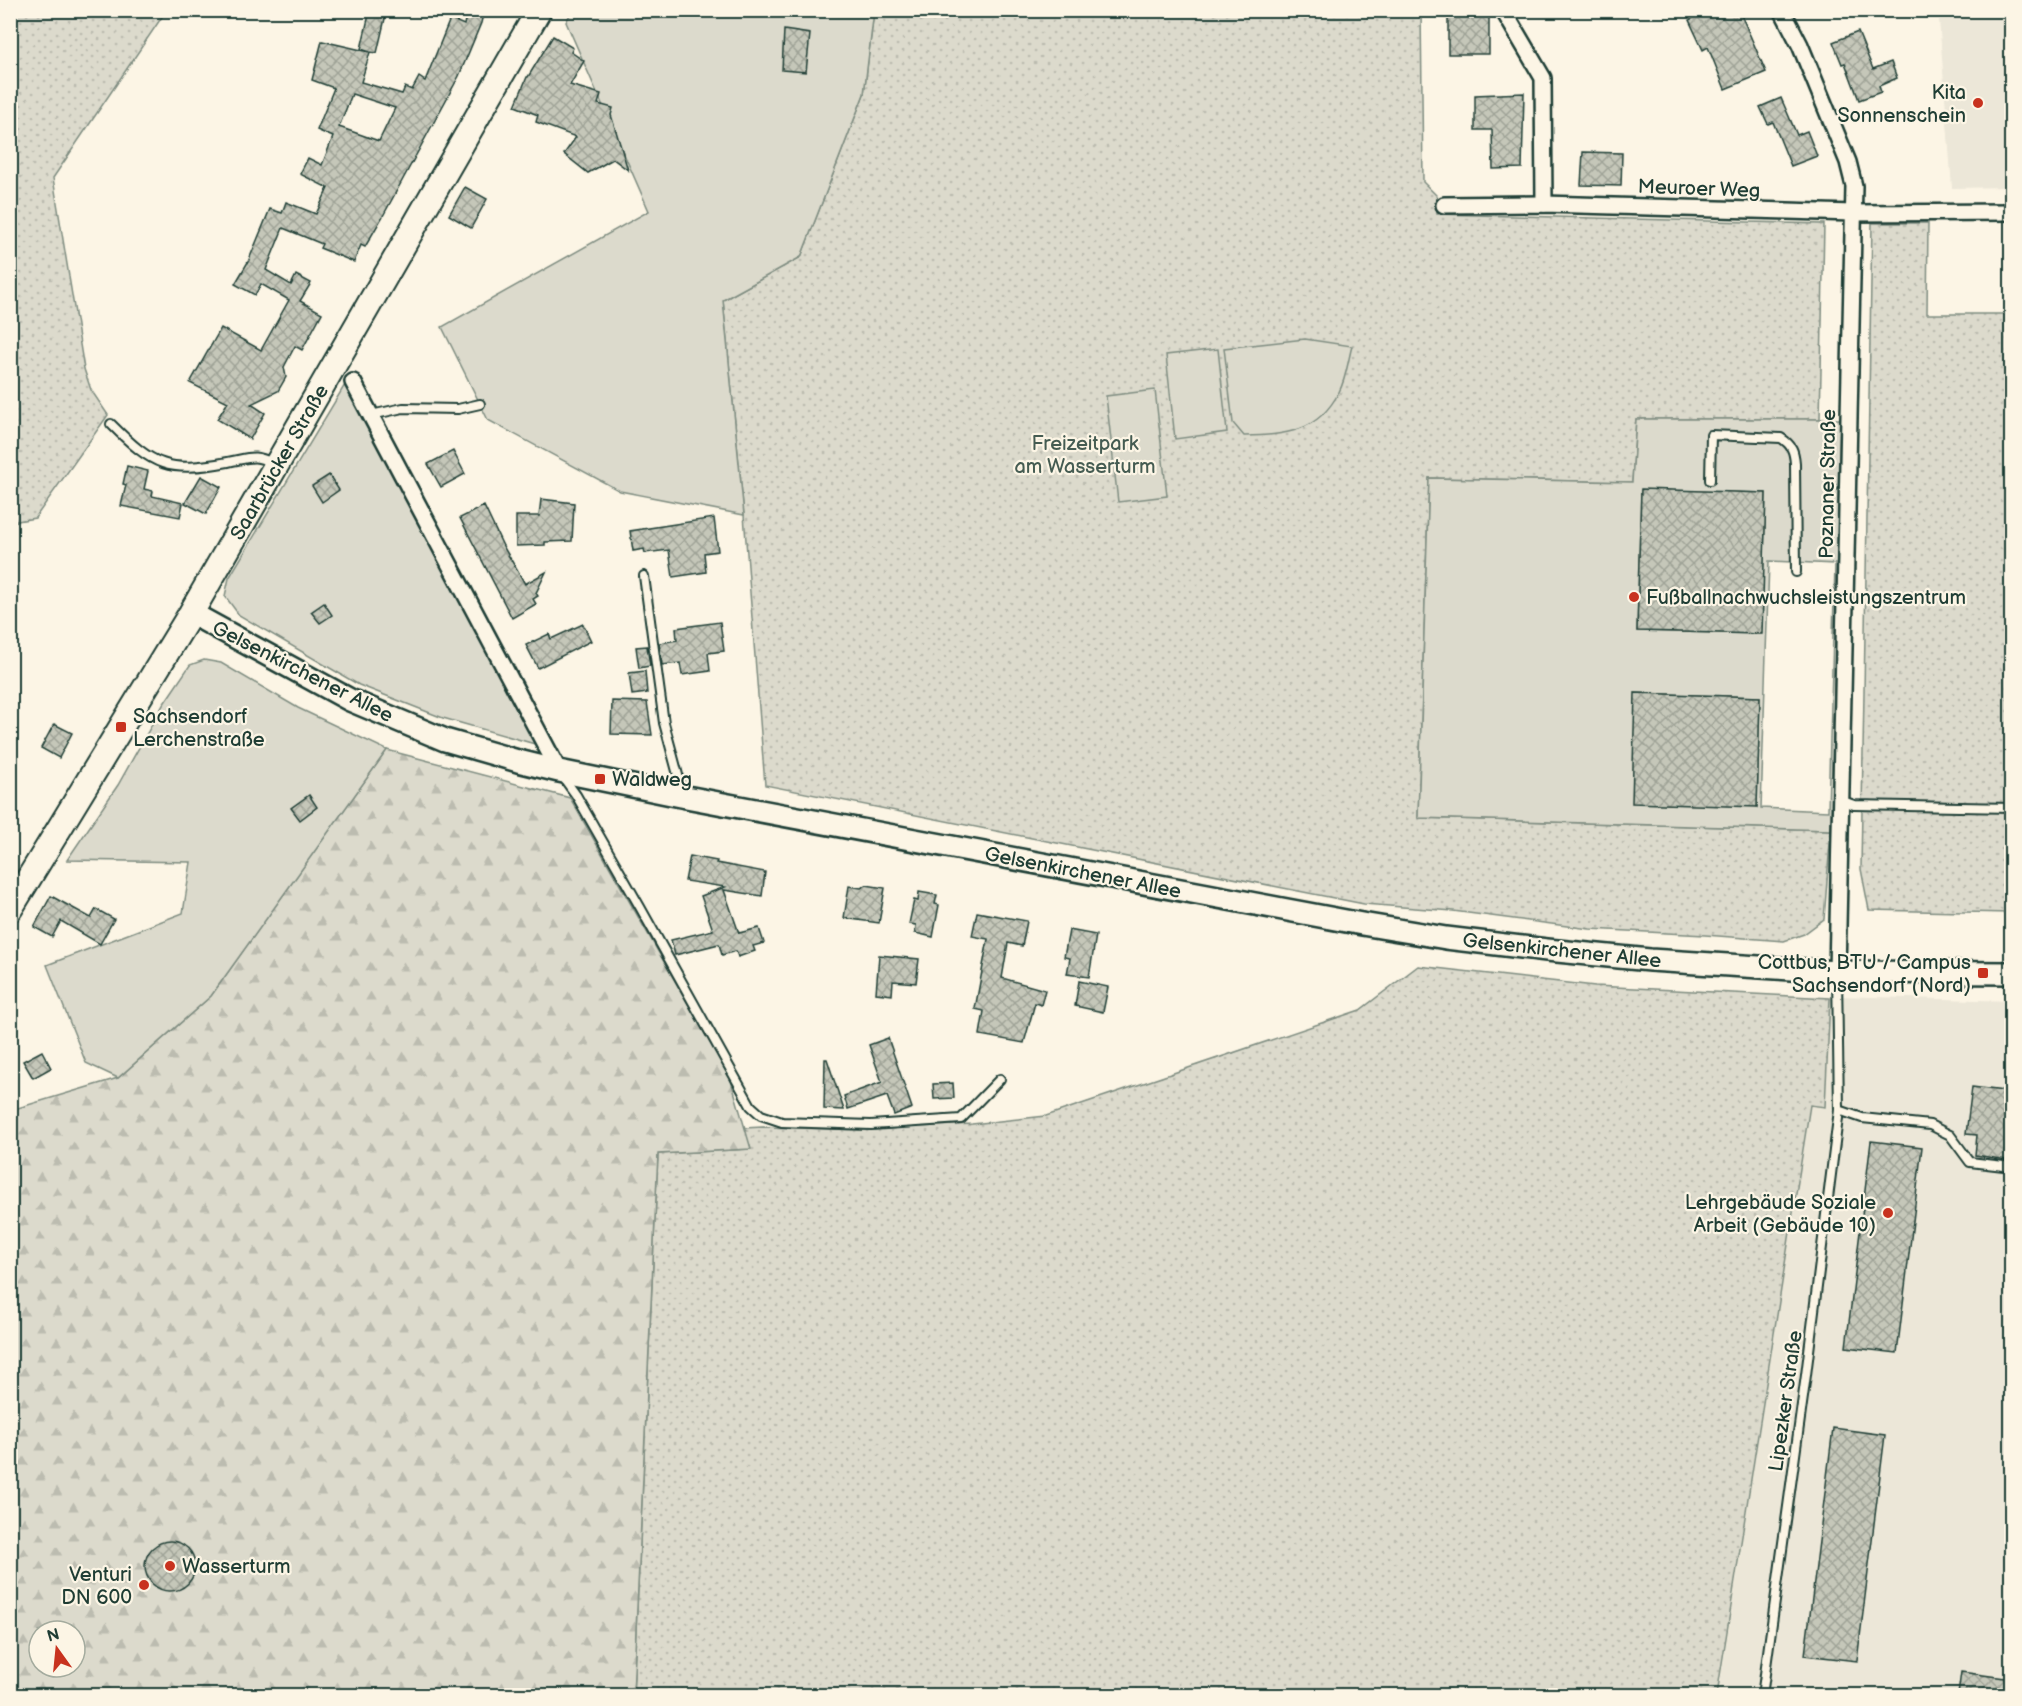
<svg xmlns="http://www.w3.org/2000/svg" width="2022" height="1706" font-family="'Balsamiq Sans',sans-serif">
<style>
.built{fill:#ece7d8}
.grass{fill:url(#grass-dots);stroke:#7e8c80;stroke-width:1.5}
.forest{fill:url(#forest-firs);stroke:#7e8c80;stroke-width:1.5;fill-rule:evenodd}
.garden{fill:#dcdacc;stroke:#7e8c80;stroke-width:1.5;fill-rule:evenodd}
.building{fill:url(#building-cross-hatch);stroke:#1f3d34;stroke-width:1.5;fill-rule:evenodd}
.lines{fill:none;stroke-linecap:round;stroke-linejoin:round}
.lane-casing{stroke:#1f3d34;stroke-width:12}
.street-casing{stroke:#1f3d34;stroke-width:20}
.secondary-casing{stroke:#1f3d34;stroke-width:26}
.primary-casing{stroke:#1f3d34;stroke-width:28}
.lane{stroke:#fcf5e5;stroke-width:8}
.street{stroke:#fcf5e5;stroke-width:15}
.secondary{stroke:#fcf5e5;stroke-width:21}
.primary{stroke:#fcf5e5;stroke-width:24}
.poi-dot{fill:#c8321e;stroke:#fcf5e5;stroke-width:2}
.labels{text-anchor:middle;stroke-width:4.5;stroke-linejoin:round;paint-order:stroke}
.poi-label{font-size:20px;fill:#1f3d34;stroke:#fcf5e5;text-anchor:end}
.street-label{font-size:20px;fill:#1f3d34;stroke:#fcf5e5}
.park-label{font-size:20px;fill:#455c52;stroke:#fcf5e5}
</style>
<defs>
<pattern id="grass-dots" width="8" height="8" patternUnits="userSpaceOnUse" patternTransform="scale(1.5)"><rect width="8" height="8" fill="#dcdacc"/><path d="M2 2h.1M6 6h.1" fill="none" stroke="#bcbcb0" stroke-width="1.8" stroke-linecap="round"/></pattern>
<pattern id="forest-firs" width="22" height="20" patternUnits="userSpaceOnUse" patternTransform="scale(1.5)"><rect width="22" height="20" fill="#dcdacc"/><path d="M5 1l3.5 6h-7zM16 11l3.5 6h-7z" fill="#bcbcb0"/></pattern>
<pattern id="building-cross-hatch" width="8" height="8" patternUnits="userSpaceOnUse" patternTransform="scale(1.5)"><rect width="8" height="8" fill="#c5c7b9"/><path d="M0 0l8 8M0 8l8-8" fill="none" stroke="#9fa397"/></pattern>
</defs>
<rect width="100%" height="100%" fill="#fcf5e5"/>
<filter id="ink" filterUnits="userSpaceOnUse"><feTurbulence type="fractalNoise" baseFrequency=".0167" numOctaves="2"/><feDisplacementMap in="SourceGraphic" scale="12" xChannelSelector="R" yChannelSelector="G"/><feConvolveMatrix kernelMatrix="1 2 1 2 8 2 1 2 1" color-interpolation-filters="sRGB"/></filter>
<g filter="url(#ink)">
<!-- built -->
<g class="built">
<polygon points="2011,12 2011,187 1952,188 1939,19"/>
<polygon points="1838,996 2011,1001 2011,1695 1718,1696 1810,1105 1825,1106 1830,998"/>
</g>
<!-- grass -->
<g class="grass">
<polygon points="11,10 166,11 53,178 84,369 91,390 108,415 35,518 11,522"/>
<polygon points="874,11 1421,11 1423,182 1437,196 1437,214 1824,224 1820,419 1636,419 1632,482 1429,478 1418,818 1831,830 1824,919 1804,934 1784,941 1705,935 1590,929 1453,911 1364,904 765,785 744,515 723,300 801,257 864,94"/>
<polygon points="1872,223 1928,223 1927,314 2011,314 2011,913 1869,910 1861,869"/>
<polygon points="1418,966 1595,986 1830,998 1825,1107 1810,1105 1717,1695 633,1696 658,1154 750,1149 744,1128 763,1127 865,1130 972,1124 1046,1116 1360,1010"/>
</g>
<!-- forest -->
<path class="forest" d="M387,750L570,798L730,1077L751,1149L658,1154L633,1695L11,1696V1110L118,1078L211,996ZM39,1631H75V1667H39Z"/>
<!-- garden -->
<g class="garden">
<polygon points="572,11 874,11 864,94 801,257 723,300 744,515 620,491 488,420 442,327 649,211 566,22"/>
<path d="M1305,339L1352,346C1348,361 1346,379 1339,392C1318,433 1285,435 1244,436L1233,423L1224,348Z"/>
<polygon points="1218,349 1227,432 1175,439 1166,355"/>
<polygon points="346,383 535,744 443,718 359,685 239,615 225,596 229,578"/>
<polygon points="1155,390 1167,496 1118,502 1106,396"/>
<path d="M1636,419H1840L1831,830L1418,818L1429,478L1632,482ZM1641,490L1766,493L1761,634L1637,631ZM1769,561L1835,564L1828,811L1761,808ZM1636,693L1760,697L1757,807Z"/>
<polygon points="204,660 221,663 298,708 387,750 211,996 118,1078 86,1063 47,965 183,913 191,862 67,860 118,785 163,705 190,665"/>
</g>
<!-- building -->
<g class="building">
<path d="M370,10H387L377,53L370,52L361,82L402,94L405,87L412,90L419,77L425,81L450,19L464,25L467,10H484L481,23L459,76L383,216L365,247L361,245L354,262L320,248L322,244L283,228L266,270L291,285L296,275L311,283L300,301L322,313L302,350L295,346L284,367L286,377L278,391L251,404L265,413L250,439L217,419L228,402L190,383L221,328L261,350L289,300L261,284L255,295L235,284L248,262L270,209L282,213L286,202L316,214L328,188L300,174L308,158L322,165L333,137L317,130L334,88L312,80L322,41L370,52L361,49ZM352,94L395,108L379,141L339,127Z"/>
<polygon points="1710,10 1739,10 1766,72 1725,89 1708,47 1703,50 1689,20"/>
<rect x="1448" y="16" width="41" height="38"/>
<polygon points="784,30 810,34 806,72 782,70"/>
<polygon points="1858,32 1873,69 1891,62 1897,78 1879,86 1881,92 1859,100 1845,63 1842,64 1833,42"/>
<polygon points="553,36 573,48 571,52 584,61 570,85 601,94 598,104 613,108 611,115 628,170 613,159 588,173 564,154 576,137 536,122 538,115 515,106 527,77 528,77"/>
<polygon points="1524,93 1522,168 1493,169 1492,130 1475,130 1475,95"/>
<polygon points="1781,98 1797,135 1807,131 1817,156 1791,166 1773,122 1768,124 1760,107"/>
<polygon points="1583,152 1622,153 1621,186 1581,185"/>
<polygon points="465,187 487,199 471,228 449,215"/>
<polygon points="453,451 465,474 441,487 428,464"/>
<polygon points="127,466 148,471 144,489 153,491 152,496 183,503 180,517 121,506 126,485 123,484"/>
<polygon points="329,475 339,490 322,502 312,486"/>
<polygon points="201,476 221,487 206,514 185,503"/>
<polygon points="1641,489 1766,493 1762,634 1637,631"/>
<polygon points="541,499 574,503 572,541 545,542 545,545 516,546 516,516 539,516"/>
<polygon points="484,506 503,546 525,584 546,572 536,593 538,596 533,599 536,604 512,618 460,518"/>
<polygon points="714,518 718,551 704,553 706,572 673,577 669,550 645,553 644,549 633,551 630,531"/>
<polygon points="324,603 332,615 320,623 311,612"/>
<polygon points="720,622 724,651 708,653 710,671 682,675 680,663 662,665 659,643 677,640 676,628"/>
<polygon points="583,624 591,641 538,668 526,645 549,634 551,639"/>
<polygon points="647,646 650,666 639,668 636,647"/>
<polygon points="645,671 647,693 632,695 629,673"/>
<polygon points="1635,693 1760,697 1757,807 1632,803"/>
<polygon points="612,701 647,702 652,735 611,734"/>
<polygon points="54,724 72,733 59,758 41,748"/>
<polygon points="309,795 317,807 300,820 291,808"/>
<polygon points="690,856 717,861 716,863 765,872 762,896 724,890 739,933 759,928 764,943 753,946 755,951 738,957 736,951 722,955 719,944 675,955 671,940 713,930 701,896 725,887 685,881"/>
<polygon points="866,885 885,888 879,923 844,918 849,886 861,888"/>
<polygon points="919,892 937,895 935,904 939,905 933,937 915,933 916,925 909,924 914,900 918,901"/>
<polygon points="51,896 91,918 96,909 114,919 100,944 61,921 52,937 34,927"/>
<polygon points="977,912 1027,921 1022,946 1008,943 1002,978 1045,990 1041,1005 1035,1003 1024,1043 980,1035 984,1011 975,1009 988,939 972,936"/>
<polygon points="1069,930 1096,935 1089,977 1067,974 1070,958 1064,957"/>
<polygon points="879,955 919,959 916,983 893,981 892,995 876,993"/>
<polygon points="1079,981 1108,987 1103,1012 1075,1006"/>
<polygon points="888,1038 912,1108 894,1115 887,1096 848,1109 844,1096 882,1082 869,1045"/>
<polygon points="42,1051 51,1068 33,1078 23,1061"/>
<polygon points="825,1059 827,1059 844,1110 824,1109"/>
<polygon points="953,1083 954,1098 934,1099 933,1084"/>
<polygon points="1972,1087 2012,1092 2012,1147 2009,1146 2007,1160 1975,1155 1977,1135 1966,1134"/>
<polygon points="1871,1141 1922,1147 1897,1353 1846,1347"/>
<polygon points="1833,1428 1885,1435 1857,1661 1805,1655"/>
<circle cx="170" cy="1566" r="25"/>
<polygon points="1961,1672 2012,1679 2012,1695 1958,1695"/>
</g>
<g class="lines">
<defs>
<g id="lane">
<polyline points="371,415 403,408 458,409 480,404"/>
<path d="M111,424C154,467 168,473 228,462C250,458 253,454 273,463"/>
<path d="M1710,480L1711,435L1781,438C1792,445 1794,451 1795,463L1796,572"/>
<polyline points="644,576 664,723 678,775 681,794"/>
<polyline points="563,777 576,795 640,907 751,1106 761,1115 782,1122 871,1125 961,1119 1000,1079"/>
<polyline points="1840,800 1854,805 2012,808"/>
<polyline points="1839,1110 1862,1118 1930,1125 1950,1135 1970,1162 2012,1167"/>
<polyline points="1762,1696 1806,1375 1839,1110 1837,973"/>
</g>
<g id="street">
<polyline points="1782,10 1800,45 1848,162 1854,186 1837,972"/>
<polyline points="1506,15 1543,78 1544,204"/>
<polyline points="1444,205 1544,204 1853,213 2012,212"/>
<polyline points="353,382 559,771"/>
</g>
<polyline id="secondary" points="191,613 350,700 445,740 518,761 559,771 681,796 1362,924 1446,938 1547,950 1650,960 1837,972 2012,973"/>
<polyline id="primary" points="10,909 191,613 539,10"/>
</defs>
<!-- lane casing -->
<use href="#lane" class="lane-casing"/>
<!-- street casing -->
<use href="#street" class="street-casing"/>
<!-- secondary casing -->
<use href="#secondary" class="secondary-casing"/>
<!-- primary casing -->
<use href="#primary" class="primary-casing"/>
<!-- lane -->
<use href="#lane" class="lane"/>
<!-- street -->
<use href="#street" class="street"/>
<!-- secondary -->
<use href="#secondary" class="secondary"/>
<!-- primary -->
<use href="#primary" class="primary"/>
</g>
</g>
<!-- markers -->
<g class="poi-dot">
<circle cx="1978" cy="103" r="6"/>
<circle cx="1634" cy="597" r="6"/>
<rect x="115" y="721" width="12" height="12" rx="3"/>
<rect x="594" y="773" width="12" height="12" rx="3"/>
<rect x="1977" y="967" width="12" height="12" rx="3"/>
<circle cx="1888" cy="1213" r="6"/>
<circle cx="170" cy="1566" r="6"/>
<circle cx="144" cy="1585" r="6"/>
</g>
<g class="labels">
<!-- poi labels -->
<g class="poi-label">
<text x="1966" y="99">Kita<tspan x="1966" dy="23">Sonnenschein</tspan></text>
<text x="1646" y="604" text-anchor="start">Fußballnachwuchsleistungszentrum</text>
<text x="133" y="723" text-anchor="start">Sachsendorf<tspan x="133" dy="23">Lerchenstraße</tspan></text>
<text x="612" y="786" text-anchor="start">Waldweg</text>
<text x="1971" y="969">Cottbus, BTU / Campus<tspan x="1971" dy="23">Sachsendorf (Nord)</tspan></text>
<text x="1876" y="1209">Lehrgebäude Soziale<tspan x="1876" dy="23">Arbeit (Gebäude 10)</tspan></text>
<text x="182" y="1573" text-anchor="start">Wasserturm</text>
<text x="132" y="1581">Venturi<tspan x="132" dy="23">DN 600</tspan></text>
</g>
<!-- street labels -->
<g class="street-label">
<text transform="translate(1699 188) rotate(2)" y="7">Meuroer Weg</text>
<text transform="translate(279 462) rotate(-60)" y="7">Saarbrücker Straße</text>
<text transform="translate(1827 484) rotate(-89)" y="7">Poznaner Straße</text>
<text transform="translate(303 671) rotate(27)" y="7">Gelsenkirchener Allee</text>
<text transform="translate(1083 872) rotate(11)" y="7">Gelsenkirchener Allee</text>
<text transform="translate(1562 950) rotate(6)" y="7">Gelsenkirchener Allee</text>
<text transform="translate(1785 1401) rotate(-82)" y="7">Lipezker Straße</text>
</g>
<!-- park labels -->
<g class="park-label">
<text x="1085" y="450">Freizeitpark<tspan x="1085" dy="23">am Wasserturm</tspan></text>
</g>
</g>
<!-- margin -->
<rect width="2022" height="1706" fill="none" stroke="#fcf5e5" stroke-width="36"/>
<rect x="18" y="18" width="1986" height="1670" fill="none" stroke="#1f3d34" stroke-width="2" filter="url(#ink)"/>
<!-- north arrow -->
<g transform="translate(57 1649) rotate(345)"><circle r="28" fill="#fcf5e5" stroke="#a4ab9e" stroke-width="1.5"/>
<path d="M0-4.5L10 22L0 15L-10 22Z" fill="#c8321e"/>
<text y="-9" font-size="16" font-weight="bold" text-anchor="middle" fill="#1f3d34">N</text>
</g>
</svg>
